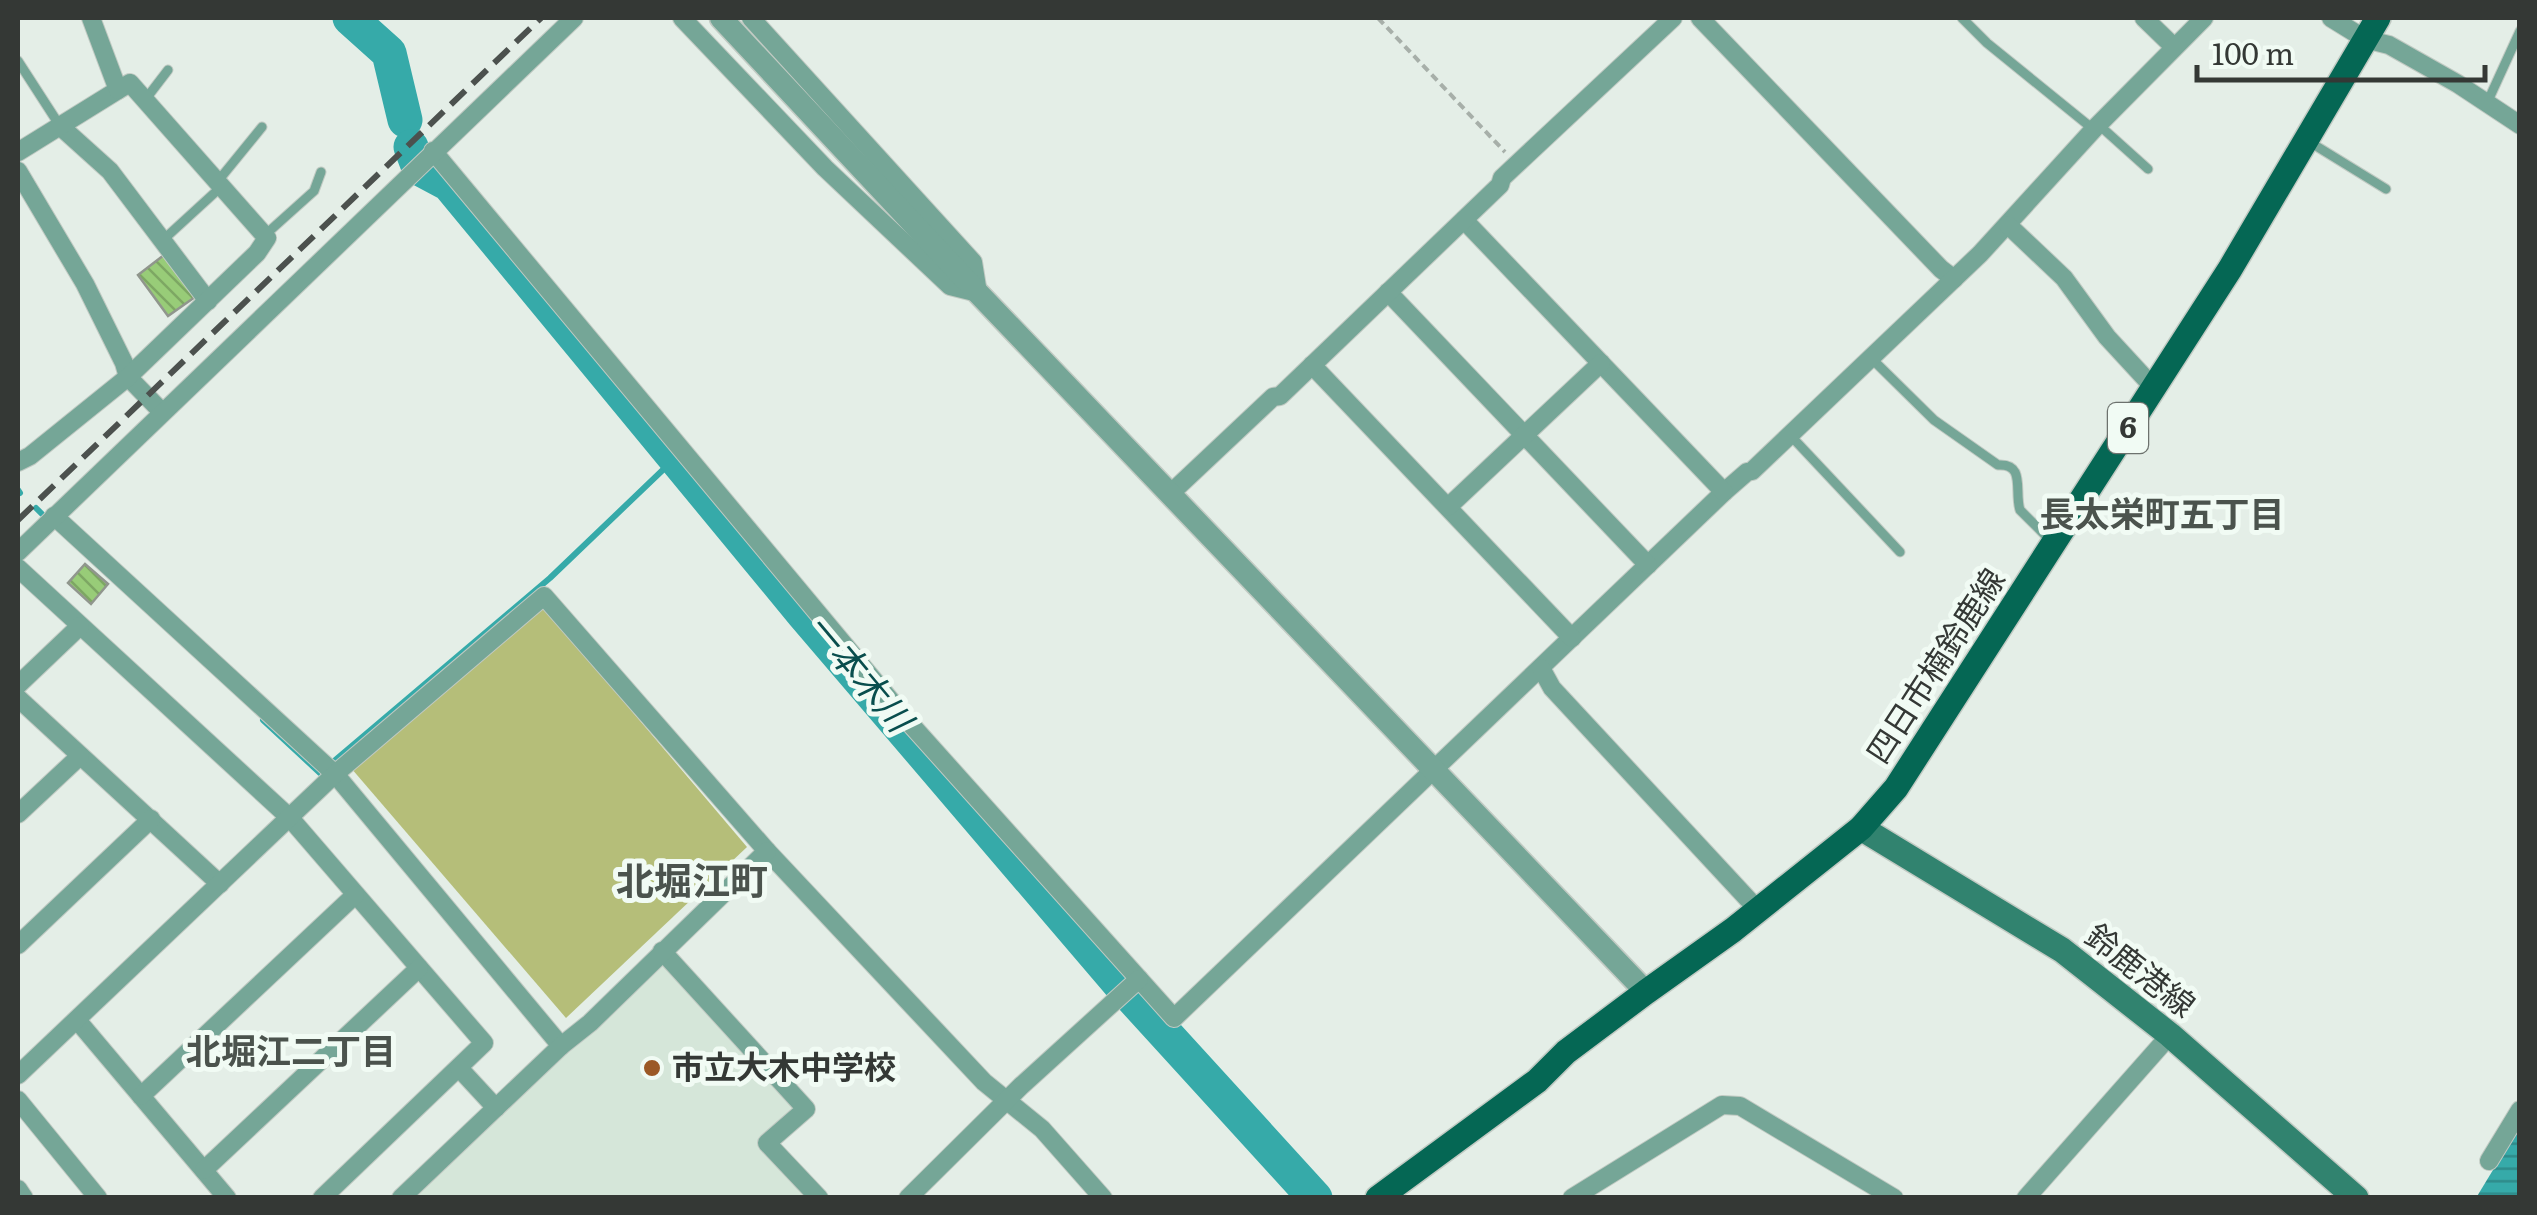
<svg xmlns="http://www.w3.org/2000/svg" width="2537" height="1215" font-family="Literata,'Noto Sans JP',serif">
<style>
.built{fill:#d5e6d9}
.pitch{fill:#b5be79}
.water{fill:url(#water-rules)}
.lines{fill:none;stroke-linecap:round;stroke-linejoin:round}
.stream{stroke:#36aaa9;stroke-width:6}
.river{stroke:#36aaa9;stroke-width:35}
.building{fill:url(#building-back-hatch);stroke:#90968d;stroke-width:2.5}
.service-casing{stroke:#c1cac3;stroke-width:11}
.minor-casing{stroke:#c1cac3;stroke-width:20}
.tertiary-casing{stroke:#c1cac3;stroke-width:25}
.secondary-casing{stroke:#c1cac3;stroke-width:28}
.primary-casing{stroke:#c1cac3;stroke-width:28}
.path{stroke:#a7afa9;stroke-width:4;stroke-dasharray:8 5;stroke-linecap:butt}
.service{stroke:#75a697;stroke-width:9}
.minor{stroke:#75a697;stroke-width:18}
.tertiary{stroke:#75a697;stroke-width:22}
.secondary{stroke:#31836f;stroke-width:25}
.primary{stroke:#056754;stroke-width:25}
.rail{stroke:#4c514e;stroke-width:6;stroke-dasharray:20 10;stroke-linecap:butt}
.poi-dot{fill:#9b5926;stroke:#f1fbf4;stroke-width:4}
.labels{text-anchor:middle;stroke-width:10;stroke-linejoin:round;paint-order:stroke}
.shield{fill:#f1fbf4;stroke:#6d726e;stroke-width:2.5}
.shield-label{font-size:30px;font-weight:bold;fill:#343835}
.street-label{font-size:32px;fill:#343835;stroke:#f1fbf4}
.poi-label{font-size:32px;font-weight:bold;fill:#343835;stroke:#f1fbf4;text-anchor:start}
.neighbourhood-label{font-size:35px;font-weight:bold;fill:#4b534d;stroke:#f1fbf4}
.water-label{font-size:35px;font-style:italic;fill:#094e4d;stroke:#f1fbf4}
.quarter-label{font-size:38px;font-weight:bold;fill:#4b534d;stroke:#f1fbf4}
</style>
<defs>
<pattern id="water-rules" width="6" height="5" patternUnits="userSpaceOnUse" patternTransform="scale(2.5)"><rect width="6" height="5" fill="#36aaa9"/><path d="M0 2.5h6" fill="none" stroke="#2e8b8a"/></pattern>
<pattern id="building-back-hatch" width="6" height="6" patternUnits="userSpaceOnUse" patternTransform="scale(2.5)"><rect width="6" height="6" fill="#98cc78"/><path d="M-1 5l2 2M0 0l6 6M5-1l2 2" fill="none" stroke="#7da763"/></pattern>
</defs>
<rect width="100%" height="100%" fill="#e4eee7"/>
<!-- built -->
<polygon class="built" points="659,965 667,967 793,1106 792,1115 761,1144 810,1198 408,1198"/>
<!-- pitch -->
<polygon class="pitch" points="541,604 747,847 566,1018 351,768"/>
<!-- water -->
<polygon class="water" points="2519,1127 2519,1197 2476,1198"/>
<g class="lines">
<!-- stream -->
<g class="stream">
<polyline points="18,490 20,493"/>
<polyline points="36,508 42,514"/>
<polyline points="263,720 320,773 550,578 668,465"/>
</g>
<!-- river -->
<g class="river">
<polyline points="350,18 389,53 405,120"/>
<polyline points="411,147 419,168 449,184 803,613 1119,983 1315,1198"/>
</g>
</g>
<!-- building -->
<g class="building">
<polygon points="164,255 195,297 168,316 138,275"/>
<polygon points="85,564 108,584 91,604 68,583"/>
</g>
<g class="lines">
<defs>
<g id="service">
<polyline points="1962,18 1987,43 2093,129"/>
<polyline points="18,61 60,126"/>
<polyline points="145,100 168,70"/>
<polyline points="2487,103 2520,31"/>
<polyline points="2099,125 2148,169"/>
<polyline points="2308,141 2386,189"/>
<polyline points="218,181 262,127"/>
<polyline points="265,235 314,191 321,172"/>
<polyline points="163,240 222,186"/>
<path d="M1870,357L1934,420L1998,465C2026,463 2014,492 2020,510L2052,542"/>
<polyline points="1790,435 1900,552"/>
</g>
<g id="minor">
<polyline points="682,18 825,168 950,286 978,293 973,262 751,18"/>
<polyline points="1700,18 1941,269 1954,279"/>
<polyline points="2144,18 2174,47"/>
<polyline points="2331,18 2365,39 2389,45 2458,84 2520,125"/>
<polyline points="60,126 110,171 208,301"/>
<polyline points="433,151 906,719 1174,1018 1724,492 1747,472 1752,471 1980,254 2094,129 2204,18"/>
<polyline points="18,152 118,90"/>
<polyline points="18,171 85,284 124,363 128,377 162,412"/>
<polyline points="1464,220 1724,492"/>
<polyline points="2008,225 2064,278 2107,337 2154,388"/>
<polyline points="1388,292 1648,565"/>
<polyline points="1312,365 1572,638"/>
<polyline points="18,462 30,456 128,377 257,253 267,238 130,83 118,90 91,18"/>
<polyline points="1171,493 1273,397 1280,396 1500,185 1502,178 1673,18"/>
<polyline points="1448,507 1601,363"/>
<polyline points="54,516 335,774 561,1046"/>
<polyline points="18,552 574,18"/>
<polyline points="18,568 290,818 484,1043 322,1198"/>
<polyline points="1541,668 1552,688 1758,910"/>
<polyline points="18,685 80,626"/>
<polyline points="18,698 220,884"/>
<polyline points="18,814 80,756"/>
<polyline points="18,945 151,819"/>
<polyline points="662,951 806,1109 767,1143 819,1198"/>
<polyline points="77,1020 227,1198"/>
<polyline points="459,1068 496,1108"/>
<polyline points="18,1075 335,774 544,596 767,851 984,1082 1042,1129 1103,1198"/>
<polyline points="141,1096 355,895"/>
<polyline points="18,1100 98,1198"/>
<polyline points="2489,1161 2520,1110"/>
<polyline points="204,1170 419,968"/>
<polyline points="18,1189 24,1198"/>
<polyline points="401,1198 561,1046 590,1023 767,851"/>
<polyline points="908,1198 1021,1086 1139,979"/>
<polyline points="1572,1198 1722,1105 1740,1106 1894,1198"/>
<polyline points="2026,1198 2170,1035"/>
</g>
<polyline id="tertiary" points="721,18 978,293 1646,992"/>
<polyline id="secondary" points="1861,828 2062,950 2170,1035 2356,1198"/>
<polyline id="primary" points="1378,1198 1537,1081 1566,1052 1646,992 1733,930 1861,828 1896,788 2230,269 2378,18"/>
</defs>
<!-- service casing -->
<use href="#service" class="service-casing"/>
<!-- minor casing -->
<use href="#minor" class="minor-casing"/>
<!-- tertiary casing -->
<use href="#tertiary" class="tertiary-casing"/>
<!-- secondary casing -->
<use href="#secondary" class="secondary-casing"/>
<!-- primary casing -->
<use href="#primary" class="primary-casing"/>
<!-- path -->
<polyline class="path" points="1378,18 1505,152"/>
<!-- service -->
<use href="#service" class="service"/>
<!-- minor -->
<use href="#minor" class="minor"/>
<!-- tertiary -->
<use href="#tertiary" class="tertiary"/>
<!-- secondary -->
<use href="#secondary" class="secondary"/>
<!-- primary -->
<use href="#primary" class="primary"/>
<!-- rail -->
<polyline class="rail" points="18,520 541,18"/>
</g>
<!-- markers -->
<circle class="poi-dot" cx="652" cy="1068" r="10"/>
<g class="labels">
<!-- shield labels -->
<rect class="shield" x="2108" y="403" width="40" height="50" rx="8"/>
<g class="shield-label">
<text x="2128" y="438">6</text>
</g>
<!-- street labels -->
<g class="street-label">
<text transform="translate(1936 666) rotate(-57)" y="11">四日市楠鈴鹿線</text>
<text transform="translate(2140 971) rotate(38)" y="11">鈴鹿港線</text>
</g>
<!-- poi labels -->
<g class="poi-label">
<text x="672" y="1079">市立大木中学校</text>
</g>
<!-- neighbourhood labels -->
<g class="neighbourhood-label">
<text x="2162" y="527">長太栄町五丁目</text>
<text x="291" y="1064">北堀江二丁目</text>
</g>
<!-- water labels -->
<g class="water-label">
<text transform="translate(859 673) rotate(50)" y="12">一本木川</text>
</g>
<!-- quarter labels -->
<g class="quarter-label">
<text x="692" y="895">北堀江町</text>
</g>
</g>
<!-- border -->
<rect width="2537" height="1215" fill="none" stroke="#343835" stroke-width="40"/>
<!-- scale -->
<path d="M2197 65v15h288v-15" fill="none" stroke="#343835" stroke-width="5"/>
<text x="2212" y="65" font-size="30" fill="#343835" stroke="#f1fbf4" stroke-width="8" paint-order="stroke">100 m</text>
</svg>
